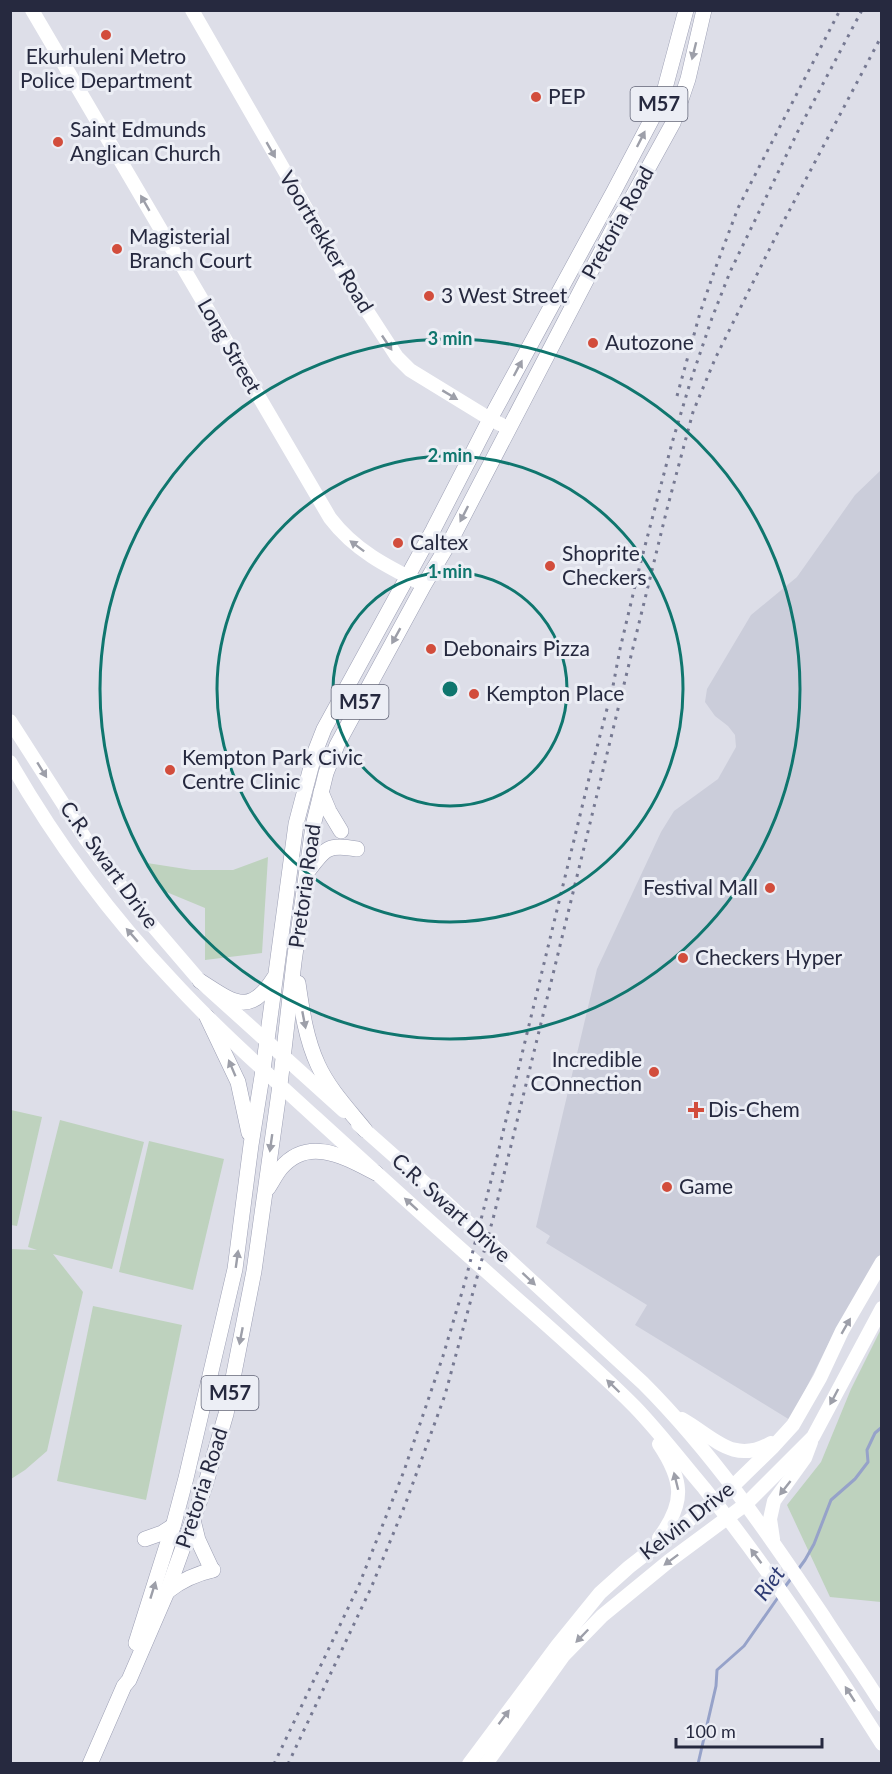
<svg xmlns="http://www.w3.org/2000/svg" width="892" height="1774" font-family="Lato,sans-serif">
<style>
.built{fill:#cbcdda}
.green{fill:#bed2be}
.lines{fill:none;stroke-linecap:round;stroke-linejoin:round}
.stream{stroke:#96a2c9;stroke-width:3}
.primary-casing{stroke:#9c9fb4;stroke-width:16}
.secondary{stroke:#fff;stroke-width:14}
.primary{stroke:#fff;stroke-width:15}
.rail{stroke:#767992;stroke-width:3;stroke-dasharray:3 6;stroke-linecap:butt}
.oneway{fill:#9d9fa9}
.ring{fill:none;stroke:#0f766e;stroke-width:3}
.poi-dot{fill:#d24d3c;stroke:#eceef5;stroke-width:2}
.labels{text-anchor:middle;stroke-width:6;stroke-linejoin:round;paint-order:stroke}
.shield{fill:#eceef5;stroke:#616476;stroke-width:1.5}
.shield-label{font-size:20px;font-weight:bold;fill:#26293f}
.poi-label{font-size:21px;fill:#26293f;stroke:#eceef5;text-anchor:start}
.street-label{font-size:21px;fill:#26293f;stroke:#eceef5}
.water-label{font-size:22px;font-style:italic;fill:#2f3c74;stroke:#eceef5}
.centre{fill:#0f766e;stroke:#eceef5;stroke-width:3}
.ring-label{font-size:18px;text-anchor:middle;font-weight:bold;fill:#0f766e;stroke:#eceef5;stroke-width:6;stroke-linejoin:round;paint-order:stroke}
</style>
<rect width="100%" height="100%" fill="#dddee8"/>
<!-- built -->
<polygon class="built" points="881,470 881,1253 834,1333 790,1420 635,1325 647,1305 546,1243 550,1236 536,1227 597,969 661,832 674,811 718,779 736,747 735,735 728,726 715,716 705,702 707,689 751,615 797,577 855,495"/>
<!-- green -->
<g class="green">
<polygon points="268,857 262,953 205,960 205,908 164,891 147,863 192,870 233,870"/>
<polygon points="11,1110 42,1117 17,1226 11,1225"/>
<polygon points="60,1120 144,1142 112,1269 53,1254 83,1292 47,1451 25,1470 11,1479 11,1249 37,1250 28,1247"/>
<polygon points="149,1141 224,1159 193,1290 119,1272"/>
<polygon points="93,1306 182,1325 146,1500 57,1481"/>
<polygon points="881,1329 881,1602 830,1597 787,1505 821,1462 851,1389"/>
</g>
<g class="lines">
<!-- stream -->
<g class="stream">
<polyline points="797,1571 805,1560 814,1544 831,1500 855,1479 868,1462 867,1450 875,1433 882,1427"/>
<polyline points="784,1588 793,1576"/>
<polyline points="698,1764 716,1686 717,1670 744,1646 779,1596"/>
</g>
<defs>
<g id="primary">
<polyline points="321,792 329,811 341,831"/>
<path d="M308,871C325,848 328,844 357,849"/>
<path d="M200,981C232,1001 249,1018 274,978"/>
<path d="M298,983C302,1011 306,1039 318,1065C329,1089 348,1109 365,1130"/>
<polyline points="207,1017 238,1082 249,1133"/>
<path d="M268,1188C272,1182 276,1174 281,1168C309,1135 346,1158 376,1173"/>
<polyline points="193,1520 198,1540 212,1570"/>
<polyline points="145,1539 162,1533 173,1526"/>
<path d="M168,1591C182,1580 195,1574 213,1570"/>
<polyline points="136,1643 174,1523 186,1478 235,1269 251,1145 263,1070 296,824 315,752 324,729 433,530 490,419 614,191 654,115 664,92 686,10"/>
<polyline points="90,1764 124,1686 129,1680 167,1592 205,1486 226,1414 254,1271 280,1085 294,962 313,826 326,773 337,745 424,585 452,538 616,223 630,201 673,123 688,79 704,10"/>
</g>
</defs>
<!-- primary casing -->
<use href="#primary" class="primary-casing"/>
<!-- secondary -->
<g class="secondary">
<path d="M32,10L330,518C355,551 388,567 424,585"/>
<polyline points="192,10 349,283 397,357 410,370 490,419 508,428"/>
<polyline points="10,721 85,838 140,911 200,981 344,1111"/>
<path d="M10,762C55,840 110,915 172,980C217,1029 267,1073 316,1118C373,1170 430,1222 488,1273C537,1317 588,1360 635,1407C660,1433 681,1461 704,1488C769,1569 826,1656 882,1744"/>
<path d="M358,1124L436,1193L643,1383C713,1453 769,1535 824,1617C843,1647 864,1675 882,1705"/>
<path d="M682,1419C714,1437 733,1465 771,1443"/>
<path d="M659,1444C683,1480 686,1502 659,1538"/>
<polyline points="773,1539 770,1519 774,1501 805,1458 811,1442"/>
<polyline points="469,1764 557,1646 600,1593 629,1567 732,1487 772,1448 793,1425 820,1378 842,1331 882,1262"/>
<polyline points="486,1764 564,1655 602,1616 669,1561 746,1504 813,1437 882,1308"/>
</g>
<!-- primary -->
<use href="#primary" class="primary"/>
<!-- rail -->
<g class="rail">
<polyline points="677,396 700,313 714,272 738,208 840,10"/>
<polyline points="274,1764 359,1585 404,1471 443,1356 465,1282 496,1161 591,770 613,686 620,649 640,565 672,443 690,383 712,318 730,272 799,129 862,10"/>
<polyline points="288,1764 371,1588 405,1505 445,1395 494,1215 667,509 693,412 715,359 778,232 882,35"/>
</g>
</g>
<!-- one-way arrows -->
<defs><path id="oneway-solid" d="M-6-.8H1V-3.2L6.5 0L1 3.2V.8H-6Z" transform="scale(1.5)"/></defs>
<g class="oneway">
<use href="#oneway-solid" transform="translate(694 51) rotate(104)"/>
<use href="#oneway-solid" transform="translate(641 139) rotate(-63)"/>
<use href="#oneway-solid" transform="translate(271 150) rotate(60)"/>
<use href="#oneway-solid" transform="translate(145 203) rotate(-120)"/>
<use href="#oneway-solid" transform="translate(387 343) rotate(56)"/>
<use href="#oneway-solid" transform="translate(518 368) rotate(-62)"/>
<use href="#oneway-solid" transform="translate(450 395) rotate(31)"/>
<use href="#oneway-solid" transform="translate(464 514) rotate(117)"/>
<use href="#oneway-solid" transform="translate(357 546) rotate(-143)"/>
<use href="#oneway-solid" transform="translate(396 636) rotate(119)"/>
<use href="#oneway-solid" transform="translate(42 770) rotate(58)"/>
<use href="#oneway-solid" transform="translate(132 935) rotate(-131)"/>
<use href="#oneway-solid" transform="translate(304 1020) rotate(79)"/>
<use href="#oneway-solid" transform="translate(232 1068) rotate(-113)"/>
<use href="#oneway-solid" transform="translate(271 1143) rotate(98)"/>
<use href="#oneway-solid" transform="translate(411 1204) rotate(-138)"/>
<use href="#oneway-solid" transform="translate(237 1259) rotate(-82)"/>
<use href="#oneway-solid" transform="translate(529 1279) rotate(43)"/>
<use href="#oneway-solid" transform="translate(846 1326) rotate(-60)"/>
<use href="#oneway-solid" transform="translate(241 1336) rotate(101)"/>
<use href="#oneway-solid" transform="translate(613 1386) rotate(-136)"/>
<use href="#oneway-solid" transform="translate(834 1397) rotate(118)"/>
<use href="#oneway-solid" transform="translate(676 1481) rotate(-104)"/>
<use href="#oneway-solid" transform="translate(785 1488) rotate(128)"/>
<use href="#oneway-solid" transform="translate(756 1556) rotate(-127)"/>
<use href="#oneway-solid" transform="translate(671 1560) rotate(143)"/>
<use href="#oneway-solid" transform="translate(153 1590) rotate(-73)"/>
<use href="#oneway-solid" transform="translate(582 1636) rotate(134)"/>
<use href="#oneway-solid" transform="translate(850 1694) rotate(-123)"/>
<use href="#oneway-solid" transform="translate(504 1717) rotate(-53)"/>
</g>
<!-- distance rings -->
<g class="ring">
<circle cx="450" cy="689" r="117"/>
<circle cx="450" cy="689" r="233"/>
<circle cx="450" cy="689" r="350"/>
</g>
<!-- markers -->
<g class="poi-dot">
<circle cx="106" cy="35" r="6"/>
<circle cx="536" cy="97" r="6"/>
<circle cx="58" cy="142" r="6"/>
<circle cx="117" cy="249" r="6"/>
<circle cx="429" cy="296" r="6"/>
<circle cx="593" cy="343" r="6"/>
<circle cx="398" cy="543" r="6"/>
<circle cx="550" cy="566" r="6"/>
<circle cx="431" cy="649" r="6"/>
<circle cx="474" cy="694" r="6"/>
<circle cx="170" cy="770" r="6"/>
<circle cx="770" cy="888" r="6"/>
<circle cx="683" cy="958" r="6"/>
<circle cx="654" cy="1072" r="6"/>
<path d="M693 1101h6v6h6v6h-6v6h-6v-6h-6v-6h6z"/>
<circle cx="667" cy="1187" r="6"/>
</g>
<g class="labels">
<!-- shield labels -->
<g class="shield">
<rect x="630.5" y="87" width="57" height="34" rx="4.5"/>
<rect x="331.5" y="685" width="57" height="34" rx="4.5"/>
<rect x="201.5" y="1376" width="57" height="34" rx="4.5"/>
</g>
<g class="shield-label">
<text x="659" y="111">M57</text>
<text x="360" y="709">M57</text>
<text x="230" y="1400">M57</text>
</g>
<!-- poi labels -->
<g class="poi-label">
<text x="106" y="64" text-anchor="middle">Ekurhuleni Metro<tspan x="106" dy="24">Police Department</tspan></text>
<text x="548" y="104">PEP</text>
<text x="70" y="137">Saint Edmunds<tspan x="70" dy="24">Anglican Church</tspan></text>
<text x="129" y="244">Magisterial<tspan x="129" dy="24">Branch Court</tspan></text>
<text x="441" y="303">3 West Street</text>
<text x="605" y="350">Autozone</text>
<text x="410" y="550">Caltex</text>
<text x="562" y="561">Shoprite<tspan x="562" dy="24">Checkers</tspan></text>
<text x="443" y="656">Debonairs Pizza</text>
<text x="486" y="701">Kempton Place</text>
<text x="182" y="765">Kempton Park Civic<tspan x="182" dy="24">Centre Clinic</tspan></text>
<text x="758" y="895" text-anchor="end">Festival Mall</text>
<text x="695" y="965">Checkers Hyper</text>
<text x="642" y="1067" text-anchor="end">Incredible<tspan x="642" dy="24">COnnection</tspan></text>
<text x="708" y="1117">Dis-Chem</text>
<text x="679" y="1194">Game</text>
</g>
<!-- street labels -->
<g class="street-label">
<text transform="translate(618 223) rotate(-61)" y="7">Pretoria Road</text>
<text transform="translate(326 242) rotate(59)" y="7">Voortrekker Road</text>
<text transform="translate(229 346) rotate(60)" y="7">Long Street</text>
<text transform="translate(109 865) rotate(54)" y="7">C.R. Swart Drive</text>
<text transform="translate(305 886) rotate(-82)" y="7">Pretoria Road</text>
<text transform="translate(451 1208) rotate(42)" y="7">C.R. Swart Drive</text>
<text transform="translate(202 1488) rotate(-72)" y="7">Pretoria Road</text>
<text transform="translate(687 1521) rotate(-38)" y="7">Kelvin Drive</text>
</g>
<!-- water labels -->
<g class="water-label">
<text transform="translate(769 1583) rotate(-54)" y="8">Riet</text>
</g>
</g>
<circle cx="450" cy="689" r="9" class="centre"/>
<g class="ring-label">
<text x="450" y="345">3 min</text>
<text x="450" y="462">2 min</text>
<text x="450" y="578">1 min</text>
</g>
<!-- border -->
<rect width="892" height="1774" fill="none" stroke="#26293f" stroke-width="24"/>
<!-- scale -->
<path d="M676 1738v9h146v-9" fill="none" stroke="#26293f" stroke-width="3"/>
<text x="685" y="1738" font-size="18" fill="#26293f" stroke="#eceef5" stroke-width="4.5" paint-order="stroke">100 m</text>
</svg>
